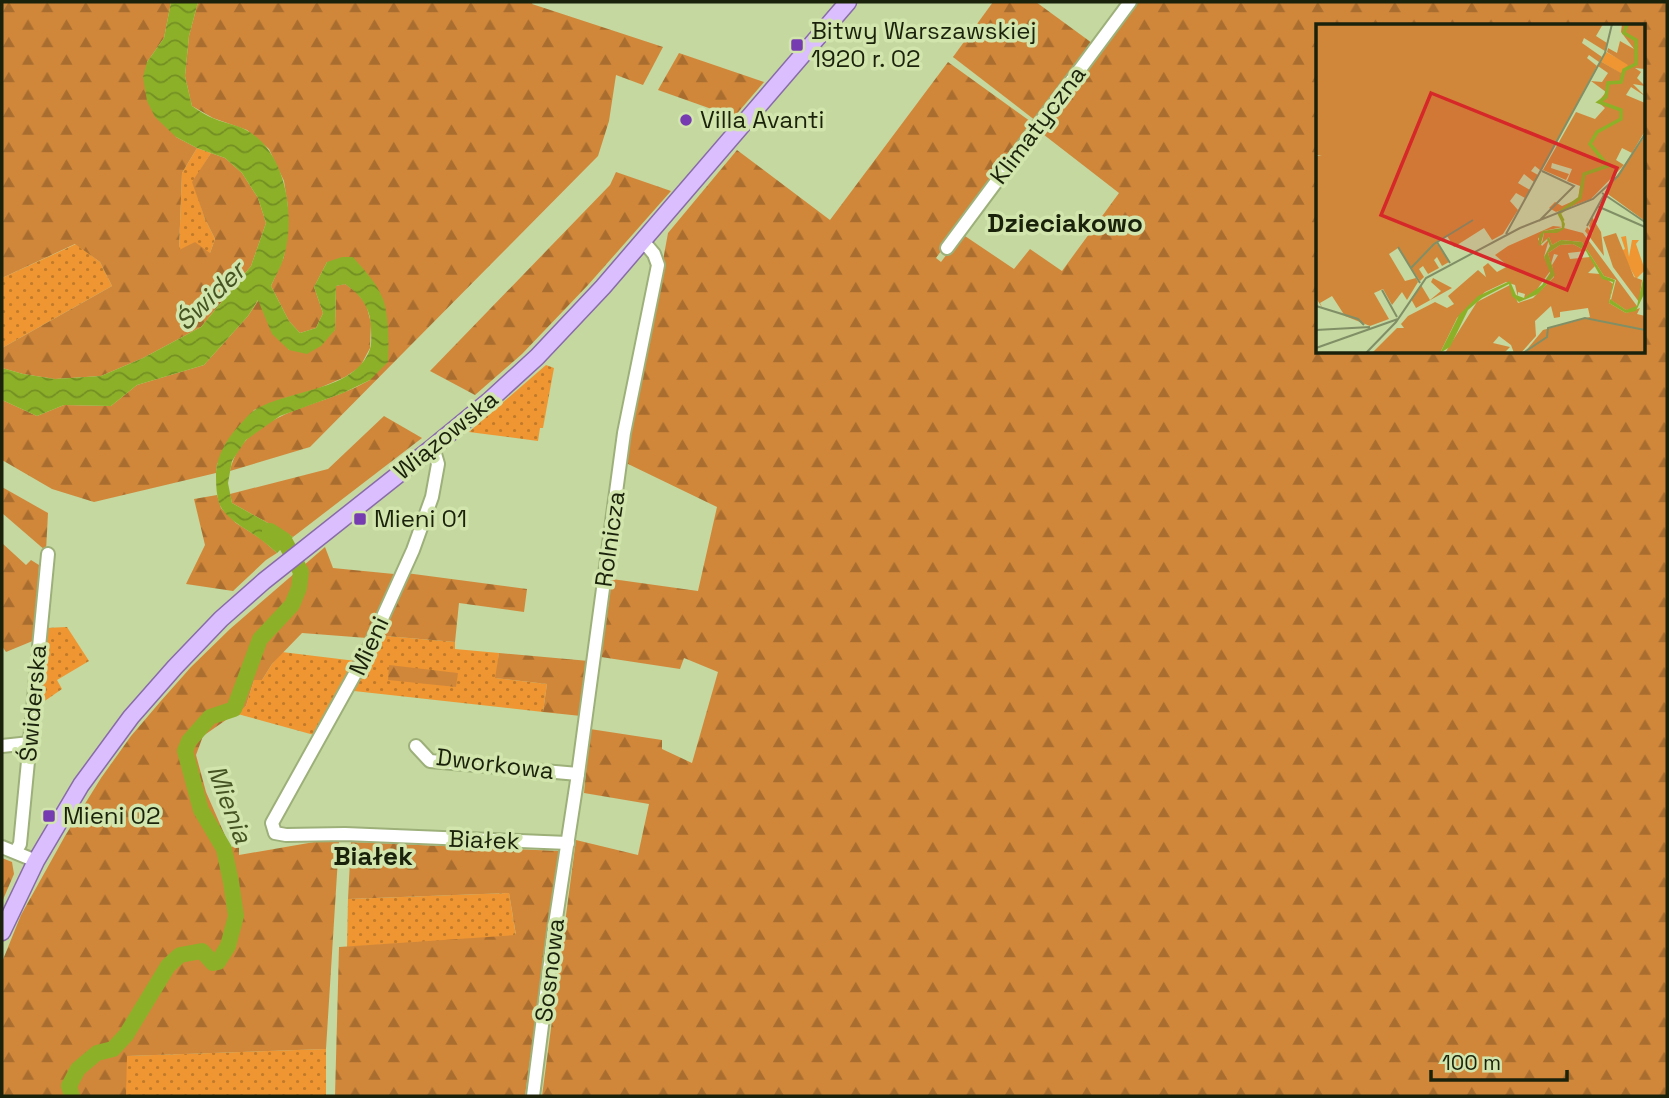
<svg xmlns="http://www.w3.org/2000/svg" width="1669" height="1098" font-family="'Space Grotesk',sans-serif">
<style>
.grass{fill:url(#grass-dots)}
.forest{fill:url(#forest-firs);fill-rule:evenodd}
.water{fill:url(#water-waves)}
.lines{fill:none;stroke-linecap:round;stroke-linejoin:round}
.river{stroke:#8db029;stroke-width:16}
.minor-casing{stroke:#9db079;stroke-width:16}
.major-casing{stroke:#886ba8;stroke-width:19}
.minor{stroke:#fff;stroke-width:12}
.major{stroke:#dabefd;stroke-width:16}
.poi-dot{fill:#773bb1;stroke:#d1e5ac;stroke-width:2.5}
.labels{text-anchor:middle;stroke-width:7;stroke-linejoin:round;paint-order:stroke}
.poi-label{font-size:24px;fill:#1b220c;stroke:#d1e5ac;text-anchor:start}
.street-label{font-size:24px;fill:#1b220c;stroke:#d1e5ac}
.neighbourhood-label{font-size:26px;font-weight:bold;fill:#1b220c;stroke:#d1e5ac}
.water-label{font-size:26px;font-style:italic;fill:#455422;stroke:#d1e5ac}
.inset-river{fill:none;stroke:#8db029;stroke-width:3.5}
.inset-road{fill:none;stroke:#808f65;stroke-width:2}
.view{fill:#d62828;fill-opacity:0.15;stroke:#d62828;stroke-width:3.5}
.inset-edge{fill:none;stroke:#1b220c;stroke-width:3.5}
</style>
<defs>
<pattern id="grass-dots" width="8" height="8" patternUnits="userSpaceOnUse" patternTransform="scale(1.75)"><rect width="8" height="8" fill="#ef9632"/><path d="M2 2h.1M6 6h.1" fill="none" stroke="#c17a29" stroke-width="1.8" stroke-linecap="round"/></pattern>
<pattern id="forest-firs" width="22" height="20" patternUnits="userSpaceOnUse" patternTransform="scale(1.75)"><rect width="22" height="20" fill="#d1873a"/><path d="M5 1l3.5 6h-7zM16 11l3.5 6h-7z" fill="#a96e2f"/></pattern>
<pattern id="water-waves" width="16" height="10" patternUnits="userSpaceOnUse" patternTransform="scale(1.75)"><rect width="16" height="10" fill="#8db029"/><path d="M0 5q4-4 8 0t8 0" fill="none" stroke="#728f22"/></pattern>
</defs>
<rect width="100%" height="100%" fill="#c4d8a0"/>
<!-- grass -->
<g class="grass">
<polygon points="197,148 211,153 193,182 205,219 215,239 210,253 179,251 182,173"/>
<polygon points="76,244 100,262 112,286 2,348 2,278"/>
<polygon points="546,365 554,368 543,428 540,428 538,441 469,432"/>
<polygon points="67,627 89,661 57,680 62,689 36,707 45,628"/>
<polygon points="381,632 386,636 455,642 455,649 499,653 496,678 547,684 543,712 354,691"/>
<polygon points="282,652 356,661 314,735 234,713 246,706 254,680 262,680 272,664"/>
<polygon points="509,893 516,936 347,947 348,899"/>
<polygon points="326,1049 326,1096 126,1096 126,1056"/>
</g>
<!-- forest -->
<g class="forest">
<polygon points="2,2 171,2 164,38 147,62 176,137 197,148 182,173 179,250 195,242 210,253 215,239 205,219 192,182 211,153 225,158 242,173 258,198 266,223 251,266 201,327 143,358 101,376 55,379 23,374 2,368 2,348 112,286 100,262 75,244 2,278"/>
<path d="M198,2H533L532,4L663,47L643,85L616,75L609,121L598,156L310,447L230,471C240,422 301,409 340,394C351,390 360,385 370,380L383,300L327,262L314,287L323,313L316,328L300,333L289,321L271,286L284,257L288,207L284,181L269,149L247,130L213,118L192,106L185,76L189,36Z"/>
<polygon points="993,2 1036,2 1092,43 1036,121 953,57"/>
<path d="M1135,2H1667V1096H542L576,840L638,855L649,804L584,793L590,729L662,740V749L692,763L718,672L684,658L680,669L601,657L612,579L698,591L717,507L626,463L668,233L737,150L830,220L948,62L1034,124L936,258L941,262L962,234L1014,269L1030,249L1062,271L1119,193L1039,131ZM1317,26H1643V352H1317Z"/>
<polygon points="679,53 764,82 734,117 658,90"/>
<polygon points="616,172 671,191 588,285 522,354 475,395 430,371 610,185"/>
<polygon points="345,284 356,292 366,304 371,323 370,348 360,367 345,377 317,389 282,399 254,410 217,464 216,473 94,502 52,489 2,460 2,400 37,416 64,405 111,406 137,385 204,365 248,316 259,299 289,350 335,330 336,286"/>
<polygon points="384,416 422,438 293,537 232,503 230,494 328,469"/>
<polygon points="2,487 48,513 46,551 2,513"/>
<polygon points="217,495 221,508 236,523 261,539 277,553 266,560 233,591 186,584 205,545 194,499"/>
<polygon points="2,543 26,565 31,560 39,565 35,640 6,652 2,646"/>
<polygon points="325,547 333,568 394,574 367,638 302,633 272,664 262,680 254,680 246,706 203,736 196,755 206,792 230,847 239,846 239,855 320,841 339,842 326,1049 127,1056 126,1096 2,1096 2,962 21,915 65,836 101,778 131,736 160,702 191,667 230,629"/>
<polygon points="406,573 527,589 524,612 459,603 455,642 386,636 381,632"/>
<polygon points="499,653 589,661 581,716 543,712 547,684 495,678"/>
<polygon points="389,665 458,673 456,687 388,680"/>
<polygon points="351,842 559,851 525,1096 335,1096 339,947 516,935 509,893 348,899"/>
<polygon points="2,858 12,862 14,874 2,902"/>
</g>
<!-- water -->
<path class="water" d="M171,2H198L189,36L185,76L192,106C199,111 207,116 215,119C225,123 237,125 246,130C286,151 296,216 284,256C282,266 275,276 271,286L289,321L300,333L316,328L323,313L314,287L327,262L342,257H353C364,270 377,283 383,299C389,316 389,344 388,362L370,380L343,393L280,416L246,440L232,461L228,483L232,503L293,537L277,553C271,548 266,543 260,539C247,529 232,523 222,509C216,500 216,483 216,472C217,457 226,440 236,429C242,423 248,414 255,410C288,389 355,392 370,349C372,343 371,334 371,328C371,308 360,294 345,284L336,286L335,330L321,346L307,354L289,350L272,334L258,300L248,316L204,365L137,385L111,406L64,405L37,416L2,400V368L23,374L55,379L101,376L143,358L201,327L251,266L266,223L258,198L242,173L225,158L197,148L176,137L155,117L147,101L143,77L147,62L164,38Z"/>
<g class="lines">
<!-- river -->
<polyline class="river" points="72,1096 69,1086 78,1069 97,1053 113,1049 126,1035 168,966 180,955 202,951 213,963 218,962 228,946 236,916 231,882 224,849 201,810 185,751 189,741 210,717 234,709 260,639 292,605 299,588 301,572 284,540 270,531"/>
<defs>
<g id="minor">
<polyline points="947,248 1130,2"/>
<polyline points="433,447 438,464 432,497 413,550 366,654 272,823 275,833 286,835 345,834 568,843"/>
<polyline points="2,746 30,743"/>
<polyline points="416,746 430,761 578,774"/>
<polyline points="2,847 36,861"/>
<polyline points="16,851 20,844 48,554"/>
<polyline points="533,1096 554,931 578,774 624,433 658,265 654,254 643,241"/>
</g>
<polyline id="major" points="2,932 36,861 81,785 131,717 175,667 221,619 264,581 433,447 490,400 537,357 603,287 848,2"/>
</defs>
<!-- minor casing -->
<use href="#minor" class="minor-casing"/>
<!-- major casing -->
<use href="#major" class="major-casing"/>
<!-- minor -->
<use href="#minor" class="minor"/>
<!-- major -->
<use href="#major" class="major"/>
</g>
<!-- markers -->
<g class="poi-dot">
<rect x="790" y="38" width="14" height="14" rx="3.5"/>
<circle cx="686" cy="120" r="7"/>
<rect x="353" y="512" width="14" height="14" rx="3.5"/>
<rect x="42" y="809" width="14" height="14" rx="3.5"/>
</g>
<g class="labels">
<!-- poi labels -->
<g class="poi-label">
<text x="811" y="39">Bitwy Warszawskiej<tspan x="811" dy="28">1920 r. 02</tspan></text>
<text x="700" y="128">Villa Avanti</text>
<text x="374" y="527">Mieni 01</text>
<text x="63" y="824">Mieni 02</text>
</g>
<!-- street labels -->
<g class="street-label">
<text transform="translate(1038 125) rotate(-53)" y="8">Klimatyczna</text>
<text transform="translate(446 435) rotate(-39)" y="8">Wiązowska</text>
<text transform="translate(610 539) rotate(-82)" y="8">Rolnicza</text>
<text transform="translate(369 646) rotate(-65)" y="8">Mieni</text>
<text transform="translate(33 703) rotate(-85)" y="8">Świderska</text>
<text transform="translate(495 764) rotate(7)" y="8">Dworkowa</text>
<text transform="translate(484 840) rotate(2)" y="8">Białek</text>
<text transform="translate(550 970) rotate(-83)" y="8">Sosnowa</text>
</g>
<!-- neighbourhood labels -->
<g class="neighbourhood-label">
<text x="1065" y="232">Dzieciakowo</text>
<text x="373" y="865">Białek</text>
</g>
<!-- water labels -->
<g class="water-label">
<text transform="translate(210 296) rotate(-44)" y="9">Świder</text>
<text transform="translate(230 804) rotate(69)" y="9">Mienia</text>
</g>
</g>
<!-- overview -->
<g transform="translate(1316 24)">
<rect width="329" height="329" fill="#c4d8a0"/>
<path d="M290,28L313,40L306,50L284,37ZM310,212L313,233L316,216H323L320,220L329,246L320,255L305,227L309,225L305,213Z" fill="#ef9632"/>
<path d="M0,0H287L280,12L291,19L289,27L268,14L266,19L286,33L283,38L273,31L271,34L281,42L225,147L219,142L215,147L222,151L218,158L208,150L202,159L214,166L209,174L200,169L194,177L202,186L187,210L176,216L168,204L138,223L131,212L120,218L133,238L126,242L121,233L118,236L123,244L112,250L107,242L103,245L108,253L104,257L82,224L73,230L89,257L100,254L102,258L91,276L86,268L76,281L67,265L58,269L73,295L54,302L29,292L16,272L4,279L7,285L0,274V132H6L0,131ZM306,0H329V45L319,44L325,48L321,54L329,62L317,60L329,72L315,63L310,71L329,79V107L316,129L306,124L300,136L308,141L275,175L240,188L233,184L239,178L246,182L262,175L264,162L251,157L256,145L236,139L235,144L253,150L250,156L227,146L260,88L279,95L289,84L282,78L290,68L275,57L286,58L292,49L282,42L284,37L305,49L312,41L291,28L292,24L301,29L304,17L318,25L305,8ZM329,112V197L289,168ZM276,193L285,208L288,232L269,207L271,203L277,210L273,202ZM237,202L247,203L227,207L222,215L226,222L233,215L228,233L235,246L219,268L208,274L209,270L202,268V273L199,261L190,258L169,268L141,294L124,329H56L81,304H88L85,300L92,292L119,278L131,284L138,280L132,272L162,246L170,253L167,243L172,239L181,248L192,242L179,231L192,222ZM248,204L267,209L321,282L319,285L310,286L295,276L300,256L288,252L266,218L245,216L236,221L233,213L226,219L228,209ZM300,209L318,253L326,256L323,278L297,243L287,213ZM257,220L270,227L252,229L254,235L274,233L279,242L272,249L284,250L297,260L293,279L310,289L324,284L321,290L329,292V329H208L227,306L274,293L272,284L244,288V293L238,294L235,282L219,297L220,312L205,329H198L195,321L183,312L177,319L194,323L188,329H129L161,278L194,261L202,279L217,274L238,253L236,241L242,231L238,230L235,240L232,229L244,221ZM117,254L136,264L100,284L95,275L105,261L114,276L125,267L115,258Z" fill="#d1873a"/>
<path d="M245,192L249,200L248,205L241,209H228L225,219L233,213L236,221L245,216L266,218L288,252L299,256L294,275L310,286L321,282L329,246V268L320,287L310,289L293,279L297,258L286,255L270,227L257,220L244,221L232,229L239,251L222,270L203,278L196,272L193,260L166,274L152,286L134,323L124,329L143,291L162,272L194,257L200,271L208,274L226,261L234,249L228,233L234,222L231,215L223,222V211L227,207L246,204Z" fill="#8db029"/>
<path class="inset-river" d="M247,197L243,189L264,174L268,150L292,142L274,120L281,108L305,95V86L283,78L290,73L292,59L305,58L308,46L320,40V16L308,9L311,0"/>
<path class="inset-road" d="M286,169L329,198M281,182L329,203M223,197L258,162L226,147M271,202L288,171M190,210L289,29L296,0M121,218L134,239M82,223L104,259M95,244L118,220L157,196M66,266L81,293M0,282L42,295L48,301M0,306L54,303M0,324L82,295M50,329L80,298L110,254L204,204L277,175L302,152L329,110M207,329L231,313L232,304L269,294L329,306"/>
<path class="view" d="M115,69L301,144L251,266L65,191Z"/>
<rect width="329" height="329" class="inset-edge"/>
</g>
<!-- border -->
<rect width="1669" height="1098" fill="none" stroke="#1b220c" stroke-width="7"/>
<!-- scale -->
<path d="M1431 1070v10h136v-10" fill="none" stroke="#1b220c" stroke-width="3.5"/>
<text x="1442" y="1070" font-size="21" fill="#1b220c" stroke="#d1e5ac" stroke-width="5" paint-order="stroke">100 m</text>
</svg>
